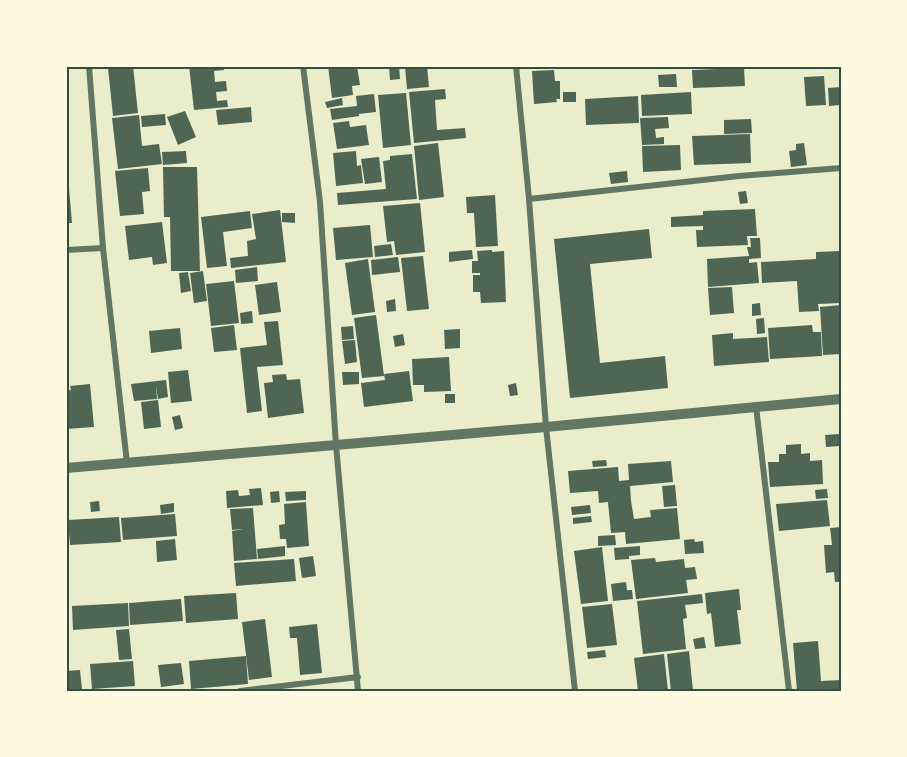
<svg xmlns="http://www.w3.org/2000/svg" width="907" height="757" font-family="'PT Sans Narrow',sans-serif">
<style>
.building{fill:#4f6655}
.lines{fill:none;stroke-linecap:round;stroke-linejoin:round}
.minor{stroke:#617663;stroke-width:6}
.tertiary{stroke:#617663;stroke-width:10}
.neatline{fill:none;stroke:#344e41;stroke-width:2}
</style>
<rect width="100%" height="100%" fill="#e9edc9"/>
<!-- building -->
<g class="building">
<polygon points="133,66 138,113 113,116 108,68"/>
<polygon points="189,66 224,66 224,70 214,71 215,82 226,81 227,91 216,92 217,101 227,100 228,107 194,110"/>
<polygon points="328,66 357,66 360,85 352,86 353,95 332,98"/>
<polygon points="389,66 399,66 400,79 390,80"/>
<polygon points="405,66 427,66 429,87 407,89"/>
<polygon points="744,68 745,86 693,88 692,70"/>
<polygon points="554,70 555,81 560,81 560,99 556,99 557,102 534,104 532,71"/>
<polygon points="676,74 677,87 659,87 658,75"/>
<polygon points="824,76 826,105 806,106 804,77"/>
<polygon points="841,87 841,105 829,106 828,88"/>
<polygon points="445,89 446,99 435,100 437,130 465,128 466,138 414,143 409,92"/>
<rect x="563" y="92" width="13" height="10"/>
<polygon points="691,92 692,114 642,116 641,95"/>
<polygon points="406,93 411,145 383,148 378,95"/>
<polygon points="374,94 376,112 359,114 359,116 332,120 330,109 357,106 356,96"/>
<polygon points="638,96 639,123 586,125 585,99"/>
<polygon points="342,98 343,105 327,108 325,102"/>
<polygon points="251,107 252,122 218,125 216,110"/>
<polygon points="185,111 196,137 178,145 167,117"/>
<polygon points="165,114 166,125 142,127 141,116"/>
<polygon points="139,115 142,146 159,144 162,164 118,169 112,118"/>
<polygon points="668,117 669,128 655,129 656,138 664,137 664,144 642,145 640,118"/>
<polygon points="751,119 752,133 724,134 724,120"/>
<polygon points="349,121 350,127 366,125 369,145 337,149 333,123"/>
<polygon points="750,134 751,163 694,165 692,136"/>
<polygon points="438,143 444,197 419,200 414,146"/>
<polygon points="804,143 807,165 791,167 789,151 796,150 796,144"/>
<polygon points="680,145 681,170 643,172 642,146"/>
<polygon points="186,151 187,163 163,165 162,152"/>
<polygon points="356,151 357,166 361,165 363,183 336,186 333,153"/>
<polygon points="412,154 417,199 338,205 337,193 386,189 383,161 390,160 390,156"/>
<polygon points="379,157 382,182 365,184 361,159"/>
<polygon points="163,167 197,167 200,271 171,271 170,217 164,217"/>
<polygon points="148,168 150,191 142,192 144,214 120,216 115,171"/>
<polygon points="627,171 628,182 611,184 609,173"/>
<polygon points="66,177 68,177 72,223 66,223"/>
<polygon points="746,191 748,203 740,204 738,192"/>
<polygon points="495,195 498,246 476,247 474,213 467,213 466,197"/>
<polygon points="420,203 425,252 396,255 394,241 387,242 383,206"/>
<polygon points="755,209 757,236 747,236 748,245 697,247 696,230 703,230 703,226 671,227 671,217 703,215 703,211"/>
<polygon points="280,210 286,262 231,268 230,258 248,256 247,241 256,239 252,214"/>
<polygon points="250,211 252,228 223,232 227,266 207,268 201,217"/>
<polygon points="282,213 295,213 295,223 282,222"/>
<polygon points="162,222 167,263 153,265 152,257 129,260 125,226"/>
<polygon points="370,225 373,257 336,260 333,228"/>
<polygon points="649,229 652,258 590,264 600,363 665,356 668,388 570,398 554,239"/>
<polygon points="750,238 760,238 761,258 749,259 749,263 757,262 759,283 708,287 707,259 749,256 747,247 751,247"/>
<polygon points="391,244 393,255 375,257 374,246"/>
<polygon points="472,250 473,259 449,262 449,252"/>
<polygon points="492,250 492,252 504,251 506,302 481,303 480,292 473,292 473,275 480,275 480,273 472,273 472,261 478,261 477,251"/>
<polygon points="841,251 841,303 818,304 819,311 799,312 797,281 762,283 761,262 816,259 816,252"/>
<polygon points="423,256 429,309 407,311 401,258"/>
<polygon points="398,257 400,272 372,275 371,260"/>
<polygon points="368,259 375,312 352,315 345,263"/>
<polygon points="257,267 258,281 236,283 235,270"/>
<polygon points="203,271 207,301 194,303 190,273"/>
<polygon points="188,272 191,291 181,293 179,273"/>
<polygon points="234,281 239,323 211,326 206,284"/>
<polygon points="277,282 281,312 259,315 255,285"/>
<polygon points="732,287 734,313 710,315 708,288"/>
<polygon points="395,299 396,311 387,312 386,301"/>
<polygon points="760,303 761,315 752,316 752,304"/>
<polygon points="841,305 841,354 823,355 820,307"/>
<polygon points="252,311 253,323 241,324 240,313"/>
<polygon points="376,315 384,376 362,378 354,318"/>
<polygon points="764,318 765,333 757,334 756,319"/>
<polygon points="278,321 283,365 257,367 262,411 247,413 240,348 267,345 264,322"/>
<polygon points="234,325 237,350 214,352 211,328"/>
<polygon points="812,325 813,332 821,332 822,356 770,359 768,328"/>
<polygon points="353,326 354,339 342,340 341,327"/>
<polygon points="180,328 182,349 151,353 149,331"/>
<polygon points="460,329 460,348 445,349 444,330"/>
<polygon points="733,333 733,339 767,337 769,362 714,366 712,335"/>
<polygon points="403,334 405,345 395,347 393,336"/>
<polygon points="355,340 357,362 345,364 342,341"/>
<polygon points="449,357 451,391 424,392 424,385 413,385 412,359"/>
<polygon points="188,370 192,401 171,403 168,372"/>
<polygon points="409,371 413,401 364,407 361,383 385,380 384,374"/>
<polygon points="342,372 359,372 359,384 343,385"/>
<polygon points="286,374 287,380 300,379 304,413 268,418 264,383 273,382 272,375"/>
<polygon points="166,380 168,397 158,399 156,386 157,399 134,401 131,384"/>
<polygon points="516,383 518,395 510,396 508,385"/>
<polygon points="90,384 94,427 66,429 66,391 71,390 70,386"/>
<rect x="445" y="394" width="10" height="9"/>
<polygon points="158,400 161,427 144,429 141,402"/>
<polygon points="180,415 183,428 175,430 172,417"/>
<polygon points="839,434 840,446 826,447 825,435"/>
<polygon points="801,444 801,454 810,453 810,461 822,460 823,484 770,487 768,462 779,462 779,454 786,454 786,445"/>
<polygon points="606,460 607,466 593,467 592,461"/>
<polygon points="671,461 673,482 630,486 631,501 634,519 651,517 650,510 677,508 680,539 626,544 625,532 611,533 608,502 599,503 598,491 570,493 568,471 618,467 619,481 629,480 628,464"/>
<polygon points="675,485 677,506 664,507 662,486"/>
<polygon points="261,488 263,505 227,508 226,491 238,490 239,496 250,495 249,489"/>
<polygon points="827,489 828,498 816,499 815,490"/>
<polygon points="279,491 280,502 271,503 270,492"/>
<polygon points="306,491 306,500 286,501 285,492"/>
<polygon points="827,500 830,526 779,531 776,504"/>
<polygon points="99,501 100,511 91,512 90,502"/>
<polygon points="306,502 309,546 287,548 286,539 280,539 279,525 285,524 284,504"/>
<polygon points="174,503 174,512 161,514 160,505"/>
<polygon points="590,505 591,513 572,515 571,507"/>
<polygon points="253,508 257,559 234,561 232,531 243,529 232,530 230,509"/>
<polygon points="175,514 177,536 123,540 121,518"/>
<polygon points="591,516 592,522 573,524 573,518"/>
<polygon points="119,517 121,542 70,545 68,520"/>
<polygon points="841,527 841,582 835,582 834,572 826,573 824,545 832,545 830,528"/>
<polygon points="615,535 616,545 598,546 598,536"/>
<polygon points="175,539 177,560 157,562 156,541"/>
<polygon points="694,539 695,542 703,541 704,553 685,554 684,540"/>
<polygon points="285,546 285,556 258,559 257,549"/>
<polygon points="640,546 640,555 629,556 629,559 615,560 614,548"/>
<polygon points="602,547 608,601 581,604 574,551"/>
<polygon points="313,556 316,576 302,578 299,558"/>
<polygon points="655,558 656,562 684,559 685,568 695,567 697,579 686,580 688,593 636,599 631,560"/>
<polygon points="294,559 296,581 236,586 234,563"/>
<polygon points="626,582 627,590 632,590 633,599 613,601 611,584"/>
<polygon points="739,589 741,610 737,610 741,644 715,647 711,613 707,614 705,593"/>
<polygon points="236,593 238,619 186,623 184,596"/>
<polygon points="702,594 703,603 685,605 687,618 683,619 686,649 643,654 637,601"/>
<polygon points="181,599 183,621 130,625 129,603"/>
<polygon points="128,603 129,626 73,630 72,606"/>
<polygon points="612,604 617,645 587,648 582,607"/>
<polygon points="265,619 272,677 249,680 242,622"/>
<polygon points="317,624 322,673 300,675 297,638 290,638 289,627"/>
<polygon points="129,629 132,659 119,660 116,630"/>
<polygon points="704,637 706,648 695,649 693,639"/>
<polygon points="818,641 821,681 841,680 841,691 797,691 793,643"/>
<polygon points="605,650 606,657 588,659 587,652"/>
<polygon points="689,651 693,691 671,691 667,654"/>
<polygon points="664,654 668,691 638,691 634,658"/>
<polygon points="246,656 248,684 191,689 189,661"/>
<polygon points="133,661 135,686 92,689 90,664"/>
<polygon points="181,663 184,684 161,687 158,665"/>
<polygon points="80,670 82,689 66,690 66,671"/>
</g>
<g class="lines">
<!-- minor -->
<g class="minor">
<polyline points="89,66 103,248 127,463"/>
<polyline points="303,66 320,202 336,445 358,691"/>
<polyline points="516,66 529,199 546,427 575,691"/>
<polyline points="529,199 739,176 841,168"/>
<polyline points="66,250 103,248"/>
<polyline points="756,406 789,691"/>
<polyline points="240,691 358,677"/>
</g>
<!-- tertiary -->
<polyline class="tertiary" points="66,468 546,427 841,399"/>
</g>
<!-- border -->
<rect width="907" height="757" fill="none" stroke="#fefae0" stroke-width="135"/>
<rect x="68" y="68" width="772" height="622" class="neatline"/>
</svg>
